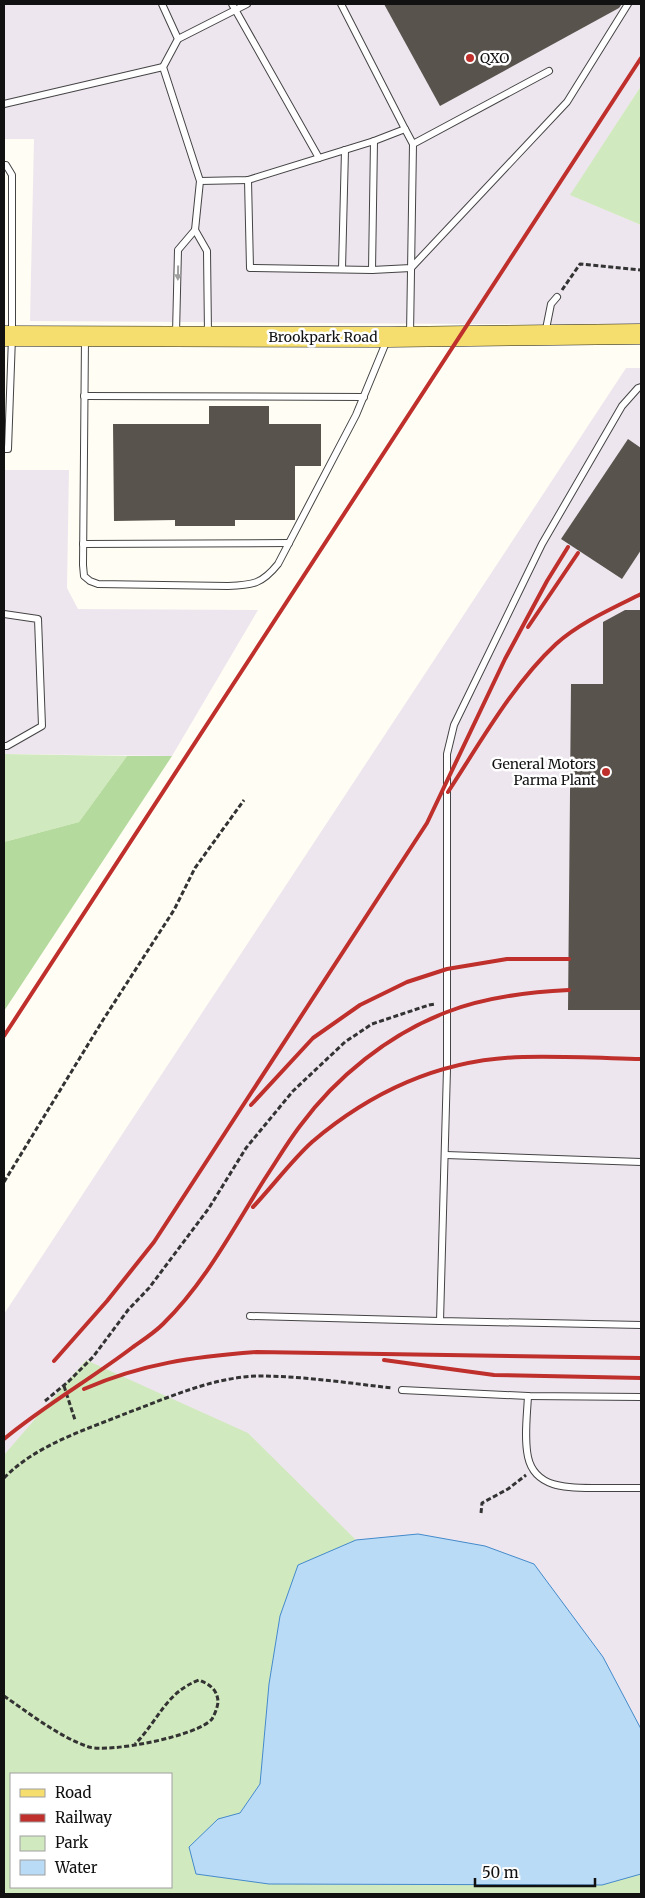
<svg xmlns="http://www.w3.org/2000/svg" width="645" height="1898" font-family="Merriweather,serif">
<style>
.industrial{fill:#eee6ee;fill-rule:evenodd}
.green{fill:#d1e9be;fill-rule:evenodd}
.forest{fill:#b4da9d}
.water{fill:#badbf5;stroke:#438acb}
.building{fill:#59534d}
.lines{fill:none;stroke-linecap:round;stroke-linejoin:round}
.service-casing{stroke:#444;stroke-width:8}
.primary-casing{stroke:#222;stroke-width:21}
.path{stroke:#333;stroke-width:3;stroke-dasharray:5 2.5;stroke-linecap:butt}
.service{stroke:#fff;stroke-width:6}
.primary{stroke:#f5de6e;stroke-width:20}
.rail{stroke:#bf2f2b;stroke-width:4}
.oneway{fill:#a0a0a0}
.poi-dot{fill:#bf2f2b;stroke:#fff;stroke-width:2}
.labels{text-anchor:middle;stroke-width:5;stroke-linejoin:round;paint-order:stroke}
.poi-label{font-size:14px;fill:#111;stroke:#fff;text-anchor:start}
.street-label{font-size:14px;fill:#111;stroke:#fff}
</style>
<rect width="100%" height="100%" fill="#fffdf4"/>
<!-- industrial -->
<g class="industrial">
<polygon points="4,4 641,4 641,86 571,195 641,225 641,325 30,321 34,139 4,139"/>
<path d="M626,368H641V1894H4V1314ZM11,1774H171V1887H11Z"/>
<polygon points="4,470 69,470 67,588 78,609 258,610 172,756 4,754"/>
</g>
<!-- green -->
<g class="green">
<polygon points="641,86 641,225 570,195"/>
<polygon points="4,754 127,756 79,822 4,842"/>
<path d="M86,1360L248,1433L356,1540L298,1566L280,1616L269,1684L260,1784L240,1813L218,1819L196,1874L269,1884L602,1885L641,1874V1894H4V1455ZM11,1774H171V1887H11Z"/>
</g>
<!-- forest -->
<polygon class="forest" points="127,756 172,756 4,1011 4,842 79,822"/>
<!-- water -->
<polygon class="water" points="418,1534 485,1546 534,1564 603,1657 641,1729 641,1874 602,1885 269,1884 196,1874 189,1847 218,1819 240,1813 260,1784 269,1684 280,1616 298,1565 356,1540"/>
<!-- building -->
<g class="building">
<polygon points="384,4 622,4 619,8 440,106"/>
<polygon points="209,406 269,406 269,424 321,424 321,466 295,466 295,520 235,520 235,526 175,526 175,520 114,521 113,424 209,424"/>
<polygon points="628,439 641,448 641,550 622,579 561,539"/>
<polygon points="625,610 641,610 641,1010 568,1010 571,684 603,684 603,622"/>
</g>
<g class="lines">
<defs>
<g id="service">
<polyline points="162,4 178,39 163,67 200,181 195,230 207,251 208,333"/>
<polyline points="232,4 319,158"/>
<polyline points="341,4 405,129"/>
<polyline points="178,39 247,4"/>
<polyline points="4,104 163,67"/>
<polyline points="413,144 549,71"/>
<polyline points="4,165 6,165 12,175 12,337 8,449 4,449"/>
<polyline points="248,180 250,268 372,270 411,268 567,102 628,4"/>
<polyline points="200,181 248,180 374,141 405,129 413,144 410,335"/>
<polyline points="342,269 345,150"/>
<polyline points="372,270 374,141"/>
<polyline points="176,333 178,250 195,230"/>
<polyline points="545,334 551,304 557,297"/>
<path d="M85,338L83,565L84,576L90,581L98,584L228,586C253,585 262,584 278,564L356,415L387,340"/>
<polyline points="641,387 638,388 622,406 542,544 454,725 447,754 447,1069 440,1321 641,1325"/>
<polyline points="84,396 364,397"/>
<polyline points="83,544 289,543"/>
<polyline points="4,614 38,619 42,726 7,746 4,746"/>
<polyline points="446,1155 641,1162"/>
<polyline points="250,1316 440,1321"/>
<polyline points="402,1390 528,1396 641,1397"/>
<path d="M528,1396C527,1416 524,1438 528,1457C535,1489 569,1488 595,1488C610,1488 626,1488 641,1488"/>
</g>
<polyline id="primary" points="4,336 388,337 641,334"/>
</defs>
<!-- service casing -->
<use href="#service" class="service-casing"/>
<!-- primary casing -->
<use href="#primary" class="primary-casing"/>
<!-- path -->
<g class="path">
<polyline points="562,290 580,264 641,270"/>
<polyline points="4,1182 103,1020 174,910 195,868 244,800"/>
<polyline points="64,1386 75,1420"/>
<polyline points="45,1401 69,1381 93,1357 128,1310 149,1288 209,1208 246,1148 293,1091 345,1042 372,1024 429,1005 436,1004"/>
<path d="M4,1478C36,1445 85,1430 127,1413C170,1397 213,1377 259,1376C303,1376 348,1383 392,1388"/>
<polyline points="481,1513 482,1503 508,1489 526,1475"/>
<path d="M4,1696C29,1713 59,1737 89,1747C110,1753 198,1736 212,1719C215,1714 218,1706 218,1701C217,1689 209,1684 199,1680C165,1693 159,1720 135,1744"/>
</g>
<!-- service -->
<use href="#service" class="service"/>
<!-- primary -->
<use href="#primary" class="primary"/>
<!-- rail -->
<g class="rail">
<polyline points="528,627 578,553"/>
<path d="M448,792C480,743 513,684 556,644C579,623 613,608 641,594"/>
<polyline points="4,1036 641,58"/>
<polyline points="251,1105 313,1038 360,1005 407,982 447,969 507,959 569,959"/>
<path d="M253,1207C272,1187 292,1160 312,1142C372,1091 443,1059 523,1057C562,1056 602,1058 641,1059"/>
<polyline points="384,1360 494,1375 641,1378"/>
<polyline points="54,1361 107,1301 154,1242 427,823 505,659 547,581 568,547"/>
<path d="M84,1389C144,1363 193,1357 257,1352L641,1358"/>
<path d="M4,1439C45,1405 91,1379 133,1347C143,1340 154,1333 163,1324C205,1283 233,1229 264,1180C276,1162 287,1143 300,1126C336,1077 389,1034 447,1012C486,997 527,992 569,990"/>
</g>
</g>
<!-- one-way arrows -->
<defs><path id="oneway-solid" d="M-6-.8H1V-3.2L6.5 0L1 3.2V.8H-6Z" transform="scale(1.25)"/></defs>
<use class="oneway" href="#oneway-solid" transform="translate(178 273) rotate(91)"/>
<!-- markers -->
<g class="poi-dot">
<circle cx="470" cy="58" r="5"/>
<circle cx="606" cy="772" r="5"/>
</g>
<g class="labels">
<!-- poi labels -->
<g class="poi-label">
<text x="480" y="63">QXO</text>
<text x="596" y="769" text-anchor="end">General Motors<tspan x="596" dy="16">Parma Plant</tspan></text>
</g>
<!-- street labels -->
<g class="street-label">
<text x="323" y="342">Brookpark Road</text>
</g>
</g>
<!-- border -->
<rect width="645" height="1898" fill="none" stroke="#111111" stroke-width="10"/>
<!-- legend -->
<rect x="10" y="1773" width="162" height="115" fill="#ffffff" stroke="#a0a0a0"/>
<rect x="20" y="1789" width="25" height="8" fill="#f5de6e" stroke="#a0a0a0"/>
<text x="55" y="1798" font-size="15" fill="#111111">Road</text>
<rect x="20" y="1814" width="25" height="8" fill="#bf2f2b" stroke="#a0a0a0"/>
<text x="55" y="1823" font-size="15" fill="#111111">Railway</text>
<rect x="20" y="1836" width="25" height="15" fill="#d1e9be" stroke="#a0a0a0"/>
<text x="55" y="1848" font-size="15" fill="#111111">Park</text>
<rect x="20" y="1860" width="25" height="15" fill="#badbf5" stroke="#a0a0a0"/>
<text x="55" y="1873" font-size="15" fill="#111111">Water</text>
<!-- scale -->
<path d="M475 1878v8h120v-8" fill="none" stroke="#111111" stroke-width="2.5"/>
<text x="482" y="1878" font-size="15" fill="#111111" stroke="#ffffff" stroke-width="4" paint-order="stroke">50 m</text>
</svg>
